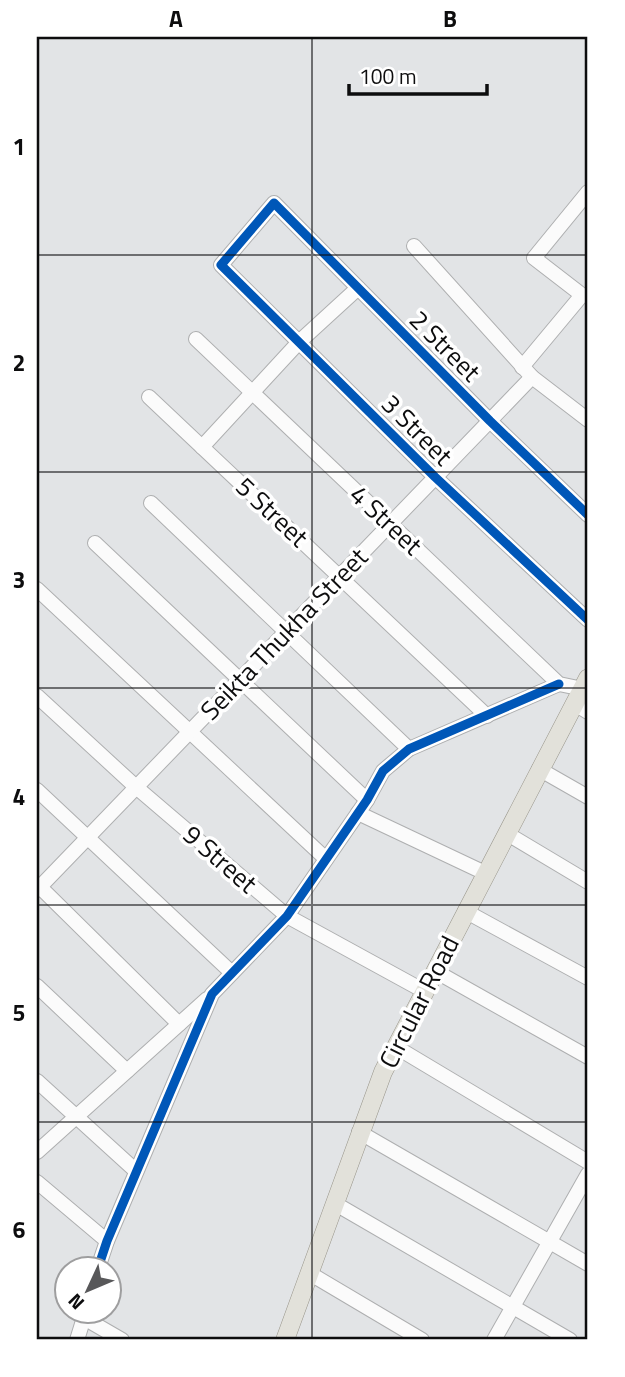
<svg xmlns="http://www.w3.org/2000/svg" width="625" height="1377" font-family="'Titillium Web',sans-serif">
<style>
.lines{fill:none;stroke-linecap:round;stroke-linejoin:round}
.minor-casing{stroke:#aeafb0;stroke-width:16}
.major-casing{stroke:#98958a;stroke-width:19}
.minor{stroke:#fbfbfb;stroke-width:14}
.major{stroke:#e2e1da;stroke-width:18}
.cycleway-casing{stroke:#fff;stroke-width:13}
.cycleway{stroke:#0057b8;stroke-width:9}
.grid{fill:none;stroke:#0d0d0e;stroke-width:2;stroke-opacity:0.55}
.labels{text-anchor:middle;stroke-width:7;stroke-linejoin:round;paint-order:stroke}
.street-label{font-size:26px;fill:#0d0d0e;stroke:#fff}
.neatline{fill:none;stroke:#0d0d0e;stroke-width:2.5}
.grid-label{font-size:23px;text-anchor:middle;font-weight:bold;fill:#0d0d0e}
</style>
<rect width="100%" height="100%" fill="#e2e4e6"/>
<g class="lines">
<defs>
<g id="minor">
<polyline points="414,246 532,377 588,420"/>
<polyline points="196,339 559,684 583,689"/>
<polyline points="522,367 582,295 534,258 588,192"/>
<polyline points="149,397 487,716"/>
<polyline points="202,447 299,342 358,288"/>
<polyline points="151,503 409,749"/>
<polyline points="588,515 490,421 274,203 221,265 435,477 588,620"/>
<polyline points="95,543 367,800"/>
<polyline points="37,589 326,859"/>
<polyline points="37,696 136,787 287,916 424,991"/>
<polyline points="575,704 588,712"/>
<polyline points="539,769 588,797"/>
<polyline points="37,790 232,973"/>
<polyline points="358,813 485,873"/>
<polyline points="506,833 588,882"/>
<polyline points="40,887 179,1024"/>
<polyline points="37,890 532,377"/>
<polyline points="465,911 588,978"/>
<polyline points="435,971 588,1057"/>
<polyline points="37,986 127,1071"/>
<polyline points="396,1047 588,1162"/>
<polyline points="37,1081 136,1171"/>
<polyline points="359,1132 588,1264"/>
<polyline points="37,1152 207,999"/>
<polyline points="37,1182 107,1241"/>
<polyline points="334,1203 570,1340"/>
<polyline points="98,1268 107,1241 212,994 287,916 367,800 383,771 409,749 559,684"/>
<polyline points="309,1273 422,1340"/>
<polyline points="84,1318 122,1340"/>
<polyline points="77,1340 86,1311"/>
<polyline points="494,1340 588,1174"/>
</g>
<polyline id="major" points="285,1340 383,1072 588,678"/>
</defs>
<!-- minor casing -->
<use href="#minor" class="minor-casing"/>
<!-- major casing -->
<use href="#major" class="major-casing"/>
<!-- minor -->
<use href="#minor" class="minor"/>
<!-- major -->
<use href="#major" class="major"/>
<defs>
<g id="cycleway">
<polyline points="588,515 490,421 274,203 221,265 435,477 588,620"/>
<polyline points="98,1268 107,1241 212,994 287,916 367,800 383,771 409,749 559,684"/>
</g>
</defs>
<!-- cycleway casing -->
<use href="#cycleway" class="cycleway-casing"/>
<!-- cycleway -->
<use href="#cycleway" class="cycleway"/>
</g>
<!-- grid -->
<path class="grid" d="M312,37V1340M37,255H588M37,472H588M37,688H588M37,905H588M37,1122H588"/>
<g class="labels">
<!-- street labels -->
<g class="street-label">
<text transform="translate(445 346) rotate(45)" y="9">2 Street</text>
<text transform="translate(417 430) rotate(45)" y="9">3 Street</text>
<text transform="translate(272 512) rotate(43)" y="9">5 Street</text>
<text transform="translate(386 520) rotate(43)" y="9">4 Street</text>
<text transform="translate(284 634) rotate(-46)" y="9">Seikta Thukha Street</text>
<text transform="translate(220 859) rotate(41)" y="9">9 Street</text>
<text transform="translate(419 1002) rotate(-63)" y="9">Circular Road</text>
</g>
</g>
<!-- border -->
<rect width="625" height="1377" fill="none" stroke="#ffffff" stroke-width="77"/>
<!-- north arrow -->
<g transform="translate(88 1290) rotate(226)"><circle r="33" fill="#ffffff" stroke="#9e9e9f" stroke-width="2"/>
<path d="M0-5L12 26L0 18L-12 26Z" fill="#58585a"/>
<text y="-10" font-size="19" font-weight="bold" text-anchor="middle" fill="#0d0d0e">N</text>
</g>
<!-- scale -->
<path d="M349 84v10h138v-10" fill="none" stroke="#0d0d0e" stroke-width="3.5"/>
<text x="359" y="84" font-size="21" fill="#0d0d0e" stroke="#ffffff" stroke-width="5" paint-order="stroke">100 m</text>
<rect x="38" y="38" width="548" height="1300" class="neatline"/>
<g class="grid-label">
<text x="176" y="27">A</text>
<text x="450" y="27">B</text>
<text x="19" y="155">1</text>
<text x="19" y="371">2</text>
<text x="19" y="588">3</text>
<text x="19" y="805">4</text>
<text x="19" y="1021">5</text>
<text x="19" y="1238">6</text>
</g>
</svg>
